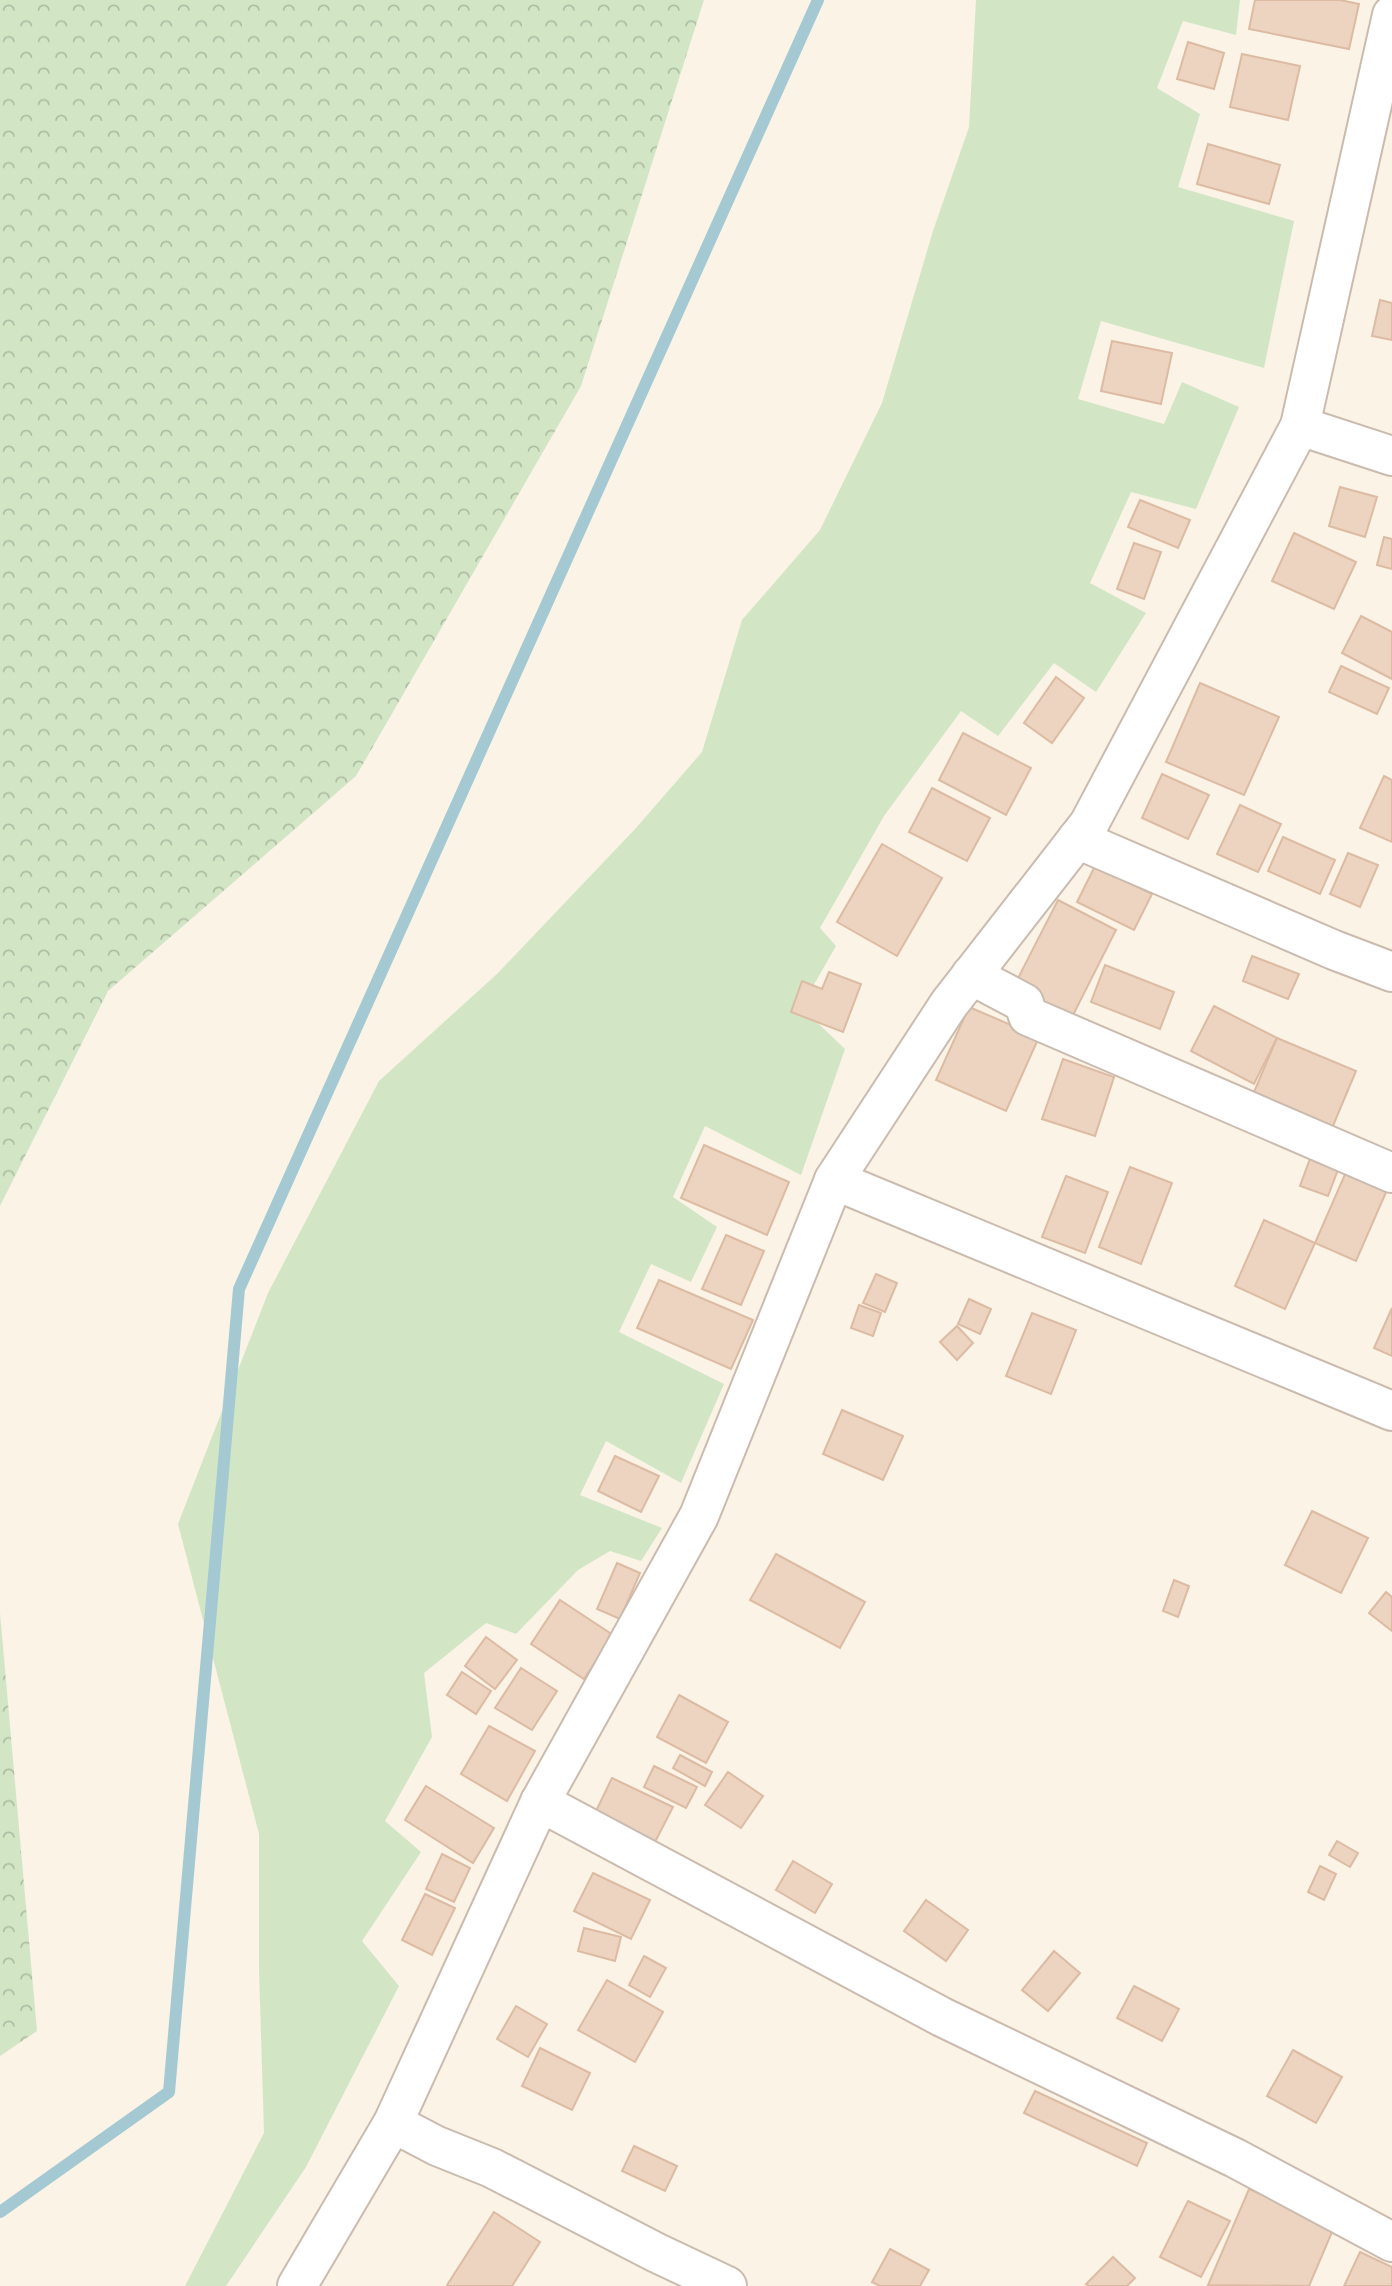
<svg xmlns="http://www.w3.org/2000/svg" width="1392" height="2286" font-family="'Space Grotesk',sans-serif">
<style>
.green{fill:#d2e6c6}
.forest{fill:url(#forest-crowns)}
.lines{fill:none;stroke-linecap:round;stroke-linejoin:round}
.stream{stroke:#a4c9d2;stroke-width:12}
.building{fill:#ecd4c1;stroke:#ddbba3;stroke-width:2}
.minor-casing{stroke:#cabbae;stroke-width:42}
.minor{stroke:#fff;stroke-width:38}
</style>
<defs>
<pattern id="forest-crowns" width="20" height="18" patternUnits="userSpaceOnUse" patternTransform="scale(1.75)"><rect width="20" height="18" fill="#d2e6c6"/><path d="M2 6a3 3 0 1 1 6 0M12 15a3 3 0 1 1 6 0" fill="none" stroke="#afbda3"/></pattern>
</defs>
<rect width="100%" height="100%" fill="#faf3e6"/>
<!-- green -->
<polygon class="green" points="976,0 1240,0 1236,35 1183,21 1157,88 1200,114 1178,187 1294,221 1264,368 1101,321 1078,399 1164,424 1182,382 1239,407 1196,509 1131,492 1090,583 1146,613 1096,692 1054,663 998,736 961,711 884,816 820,928 836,946 801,1007 845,1049 801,1175 705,1126 673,1197 717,1227 691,1282 651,1264 619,1332 724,1384 681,1483 606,1441 580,1495 662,1528 641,1561 610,1551 578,1570 516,1634 486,1623 424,1673 432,1737 385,1821 421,1852 362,1941 399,1986 306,2167 226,2286 185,2286 264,2133 259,1969 259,1834 178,1524 268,1293 379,1081 497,974 636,828 702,752 742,620 820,530 882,403 933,231 969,127"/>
<!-- forest -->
<g class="forest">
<polygon points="0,0 704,0 581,386 356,776 108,991 0,1206"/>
<polygon points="0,1613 37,2031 0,2056"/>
</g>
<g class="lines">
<!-- stream -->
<polyline class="stream" points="0,2212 169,2092 239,1289 818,0"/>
</g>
<!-- building -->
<g class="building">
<polygon points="1255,0 1340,0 1359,4 1349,49 1249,29"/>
<polygon points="1188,42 1224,53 1214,89 1177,79"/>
<polygon points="1242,54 1300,66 1288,120 1230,107"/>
<polygon points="1208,144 1280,165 1269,204 1197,184"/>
<polygon points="1380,300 1392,303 1392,340 1372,336"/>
<polygon points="1112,341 1172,353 1161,404 1101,391"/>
<polygon points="1340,487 1377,497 1365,537 1329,526"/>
<polygon points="1140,500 1190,520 1178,548 1128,527"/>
<polygon points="1294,533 1356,562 1334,609 1272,581"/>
<polygon points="1384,537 1392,539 1392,569 1377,565"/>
<polygon points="1134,543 1161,552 1144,599 1117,589"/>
<polygon points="1361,616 1392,632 1392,679 1342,653"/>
<polygon points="1341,666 1389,688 1377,714 1329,692"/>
<polygon points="1056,677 1084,698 1052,743 1024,723"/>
<polygon points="1200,683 1279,717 1244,795 1166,762"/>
<polygon points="963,733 1031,768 1006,815 939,780"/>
<polygon points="1162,774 1209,795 1188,839 1142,818"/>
<polygon points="1384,776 1392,780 1392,842 1360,828"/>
<polygon points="932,788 990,818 967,861 909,832"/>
<polygon points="1240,805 1281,824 1258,872 1217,854"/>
<polygon points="1283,837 1335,860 1320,894 1268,871"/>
<polygon points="882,844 942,878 897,956 837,922"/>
<polygon points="1348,853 1378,865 1360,907 1330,894"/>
<polygon points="1095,866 1152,894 1134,930 1077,902"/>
<polygon points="1058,900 1116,930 1071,1019 1012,990"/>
<polygon points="1252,956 1299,974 1288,999 1243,981"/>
<polygon points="1105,965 1174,992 1160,1029 1091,1002"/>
<polygon points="829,972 861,984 843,1032 791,1012 802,981 822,989"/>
<polygon points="1214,1006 1277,1038 1254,1084 1191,1051"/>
<polygon points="969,1007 1039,1037 1006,1111 936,1080"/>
<polygon points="1277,1038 1356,1071 1330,1133 1251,1099"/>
<polygon points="1063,1059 1114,1077 1095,1136 1042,1119"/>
<polygon points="704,1145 789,1182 767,1235 681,1198"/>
<polygon points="1311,1156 1339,1167 1328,1196 1300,1186"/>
<polygon points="1130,1167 1172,1183 1141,1264 1099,1247"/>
<polygon points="1346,1172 1387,1190 1356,1261 1315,1243"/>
<polygon points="1066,1176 1108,1192 1085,1253 1042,1237"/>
<polygon points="1264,1220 1315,1243 1285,1309 1235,1286"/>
<polygon points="726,1235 764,1251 741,1305 702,1289"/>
<polygon points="876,1274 897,1283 885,1312 863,1303"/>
<polygon points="659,1280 753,1320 731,1369 637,1328"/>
<polygon points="969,1299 991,1309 980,1334 958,1324"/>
<polygon points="859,1305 881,1313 873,1336 851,1328"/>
<polygon points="1392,1308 1392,1356 1374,1348"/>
<polygon points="1032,1313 1076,1330 1051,1394 1006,1376"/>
<polygon points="957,1326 973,1343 957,1360 940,1342"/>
<polygon points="842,1410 903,1436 883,1480 823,1454"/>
<polygon points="615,1456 659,1476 641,1512 598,1491"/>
<polygon points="1312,1511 1368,1538 1341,1593 1285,1565"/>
<polygon points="776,1554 865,1602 840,1648 750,1600"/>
<polygon points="617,1563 640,1573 620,1619 597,1609"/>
<polygon points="1174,1580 1189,1586 1178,1617 1163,1611"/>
<polygon points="1386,1592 1392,1597 1392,1631 1369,1613"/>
<polygon points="560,1600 613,1635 584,1679 531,1644"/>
<polygon points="486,1637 517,1660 495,1689 465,1666"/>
<polygon points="521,1668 557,1691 532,1730 495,1708"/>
<polygon points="462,1672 491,1691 476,1714 447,1695"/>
<polygon points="679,1695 728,1722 706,1763 657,1737"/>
<polygon points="489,1726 535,1751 507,1801 461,1774"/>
<polygon points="680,1755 712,1772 705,1786 673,1768"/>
<polygon points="654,1766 697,1787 686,1808 644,1787"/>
<polygon points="728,1772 763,1796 741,1828 705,1805"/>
<polygon points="612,1778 673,1807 655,1842 595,1813"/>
<polygon points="426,1786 494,1828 473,1863 405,1820"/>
<polygon points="1337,1841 1358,1853 1350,1867 1329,1855"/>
<polygon points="442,1854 470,1868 454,1902 426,1889"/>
<polygon points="793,1861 832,1884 815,1913 776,1890"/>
<polygon points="1320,1866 1336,1874 1324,1900 1308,1892"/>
<polygon points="593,1873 650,1900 631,1939 574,1911"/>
<polygon points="425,1894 455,1908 432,1955 402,1940"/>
<polygon points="926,1900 968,1930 946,1961 904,1931"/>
<polygon points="584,1928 621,1937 615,1961 578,1951"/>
<polygon points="1054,1951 1080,1973 1048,2011 1022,1990"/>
<polygon points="644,1956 666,1968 650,1997 629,1985"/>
<polygon points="607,1980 663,2012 635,2062 578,2030"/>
<polygon points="1134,1986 1179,2009 1162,2041 1117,2018"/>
<polygon points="516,2006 547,2024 528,2057 497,2039"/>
<polygon points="540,2048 590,2073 572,2110 522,2086"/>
<polygon points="1293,2050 1342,2077 1316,2123 1267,2096"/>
<polygon points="1035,2091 1147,2143 1137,2166 1024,2113"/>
<polygon points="634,2146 677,2166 665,2191 622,2171"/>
<polygon points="1249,2189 1335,2225 1309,2286 1208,2285"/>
<polygon points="1188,2201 1230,2221 1201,2277 1160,2257"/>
<polygon points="494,2212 540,2242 512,2286 449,2286 447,2285"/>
<polygon points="890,2249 929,2270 920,2286 880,2286 872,2282"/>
<polygon points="1360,2252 1392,2267 1392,2286 1344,2286"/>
<polygon points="1113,2257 1135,2278 1127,2286 1089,2286 1086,2284"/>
</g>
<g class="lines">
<defs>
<g id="minor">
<polyline points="1300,426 1392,456"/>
<polyline points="1077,839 1334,950 1392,972"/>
<polyline points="971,975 1024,1003 1028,1016 1392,1173"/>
<polyline points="834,1180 1392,1411"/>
<polyline points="540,1802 942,2017 1235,2158 1392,2242"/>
<polyline points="393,2123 437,2146 492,2168 657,2253 727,2286"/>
<polyline points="297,2286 393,2123 540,1802 699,1516 834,1180 949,1004 1089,824 1300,426 1392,15"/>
</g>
</defs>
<!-- minor casing -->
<use href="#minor" class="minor-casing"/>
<!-- minor -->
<use href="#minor" class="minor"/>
</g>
</svg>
